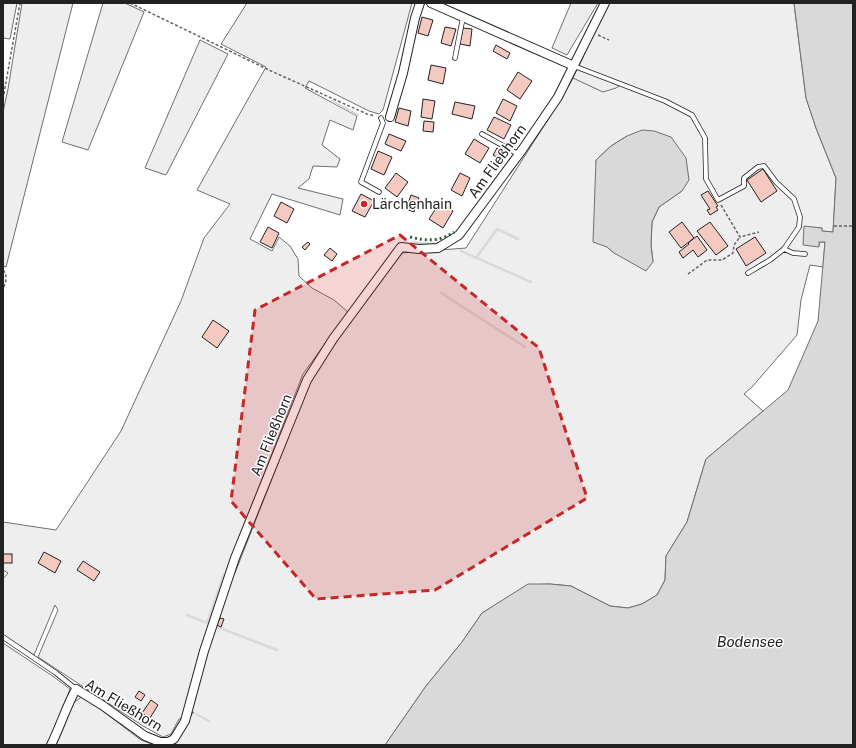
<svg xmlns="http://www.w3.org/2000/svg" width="856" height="748" font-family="'Public Sans',sans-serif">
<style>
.green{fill:#eee;stroke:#6f6f6f;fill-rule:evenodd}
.parking{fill:#ededed;stroke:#6f6f6f}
.water{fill:#d9d9d9;stroke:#6f6f6f}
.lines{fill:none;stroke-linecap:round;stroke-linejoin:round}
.stream{stroke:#d9d9d9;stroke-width:2.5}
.building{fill:#f3c9c0;stroke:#222}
.service-casing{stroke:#222;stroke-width:5.5}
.minor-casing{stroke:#222;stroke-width:10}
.path{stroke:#646464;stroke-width:1.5;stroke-dasharray:3 2;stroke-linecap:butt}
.service{stroke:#fff;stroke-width:4}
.minor{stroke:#fff;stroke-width:8}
.hedge{stroke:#2f5e38;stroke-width:3;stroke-dasharray:2 3;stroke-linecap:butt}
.marked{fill:#c62828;fill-opacity:0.2;stroke:#c62828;stroke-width:3;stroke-dasharray:8 5;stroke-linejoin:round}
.poi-dot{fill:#c62828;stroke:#fff;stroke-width:1.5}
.labels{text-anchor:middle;stroke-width:3;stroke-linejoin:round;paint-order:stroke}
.street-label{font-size:14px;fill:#222;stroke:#fff}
.poi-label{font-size:14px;fill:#222;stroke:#fff;text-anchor:start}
.water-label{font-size:15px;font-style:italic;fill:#222;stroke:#fff}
</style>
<rect width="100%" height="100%" fill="#fff"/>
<!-- green -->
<g class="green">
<polygon points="3,3 17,3 10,39 3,38"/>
<polygon points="22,3 73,3 6,267 3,266 3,112 8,89"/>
<polygon points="103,3 125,3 144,12 88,150 62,142"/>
<path d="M247,3H412L383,110L379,114L369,111L309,81L305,88L357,116L353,130L330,120L322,145L340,159L337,167L313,166L309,179L298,188L343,199L340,215L272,194L250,239L272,251L279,237L290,246L298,259L299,276L312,288L334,300L348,312L303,374L226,571L235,573L310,381L355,314L402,253L466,248L556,107L575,75L607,3H794L806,98L816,128L836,178L833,232L821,231L822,228L804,227L819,246V242H825L823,267L810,265L801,300L797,335L752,387L744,394L763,411L706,459L687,522L666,556L665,580L657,595L642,604L628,608L610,606L571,586L550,584L528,585L482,613L462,642L426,686L385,745H164L194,712L179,719L171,734L163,737L143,726L38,657L58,610L55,605L34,655L3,635V579L8,573L3,570V522L56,530L121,431L181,301L204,238L230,204L197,190L266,67L221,44ZM627,136L682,191L659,207L652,222L651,245L653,262L614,253L607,247L596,160L611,146Z"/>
<polygon points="200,40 228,54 166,175 145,168"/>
<polygon points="3,643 54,677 70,689 65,703 48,745 3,745"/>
<polygon points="83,696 141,740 155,745 56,745 73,703"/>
</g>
<!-- parking -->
<g class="parking">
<polygon points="571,3 598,3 567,55 552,48"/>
<polygon points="578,67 622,84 616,88 603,92 573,78"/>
</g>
<!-- water -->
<g class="water">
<polygon points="794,3 853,3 853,745 385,745 426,686 462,642 482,613 528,584 550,584 571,586 610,606 628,608 642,604 657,595 665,580 666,556 687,522 706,459 788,390 818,321 825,242 819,242 819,247 803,245 804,226 822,228 822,231 833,232 836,178 816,128 806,98"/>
<polygon points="642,130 654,131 671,137 686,158 689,180 682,191 659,207 652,222 651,245 653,262 646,271 614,253 607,247 593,242 596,160 611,146 627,136"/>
</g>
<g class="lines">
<!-- stream -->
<g class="stream">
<polyline points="332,101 358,115"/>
<path d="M414,242C423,244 432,245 441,243"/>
<polyline points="461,251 531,282"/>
<polyline points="476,258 497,229 518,239"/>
<polyline points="441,293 525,347"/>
<polyline points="187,615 207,623 224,574"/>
<polyline points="215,626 277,650"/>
<polyline points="196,714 209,721"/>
</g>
</g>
<!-- building -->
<g class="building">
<polygon points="422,17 433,20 428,36 418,33"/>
<polygon points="445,27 456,29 451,46 441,43"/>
<polygon points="463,28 472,29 470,46 460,44"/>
<polygon points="496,45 510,53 507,59 493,51"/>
<polygon points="431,65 446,68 443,84 428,80"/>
<polygon points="518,72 532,81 520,99 507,90"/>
<polygon points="423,99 435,101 432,119 421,117"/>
<polygon points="503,99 517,106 510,121 496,113"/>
<polygon points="455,102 475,106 472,119 452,114"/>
<polygon points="399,108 411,111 408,126 395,122"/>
<polygon points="494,117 511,125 504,139 487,130"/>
<polygon points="424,121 434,122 433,132 423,131"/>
<polygon points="389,134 406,141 401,151 385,144"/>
<polygon points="474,139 489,148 480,163 465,154"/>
<polygon points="497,148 504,153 500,159 493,155"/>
<polygon points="378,151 392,157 384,175 371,169"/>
<polygon points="763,169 777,191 761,202 747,180"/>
<polygon points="396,173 408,182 397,197 385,188"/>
<polygon points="460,173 470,178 462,196 451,190"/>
<polygon points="708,191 718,206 716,207 718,210 710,215 707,210 710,209 701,195"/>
<polygon points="361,194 374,201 365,217 352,211"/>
<polygon points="411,195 419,198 414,212 406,209"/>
<polygon points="281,202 294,209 287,223 274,216"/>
<polygon points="440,202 453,211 443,228 429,219"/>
<polygon points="682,222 694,238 681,248 669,232"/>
<polygon points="710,222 728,246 716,255 697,231"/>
<polygon points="268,227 279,233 272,248 260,242"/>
<polygon points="697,236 707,250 698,257 693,250 683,258 679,252 689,244 688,243"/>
<polygon points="755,237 766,253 746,266 736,249"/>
<polygon points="308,242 310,244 305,250 302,247"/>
<polygon points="330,248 337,254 332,261 324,255"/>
<polygon points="213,320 229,331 217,348 202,337"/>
<polygon points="44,552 61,561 55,573 38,563"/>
<rect x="3" y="554" width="9" height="9"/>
<polygon points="83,561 100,572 94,581 77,570"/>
<polygon points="220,618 224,619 221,627 217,625"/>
<polygon points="139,691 145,695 141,701 135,697"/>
<polygon points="151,700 158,705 150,718 142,713"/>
</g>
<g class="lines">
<defs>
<g id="service">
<polyline points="455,58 463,17"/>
<polyline points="574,66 665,101 692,115 705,138 706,179 718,200 744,186 744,178 758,167 764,166 776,182 794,199 800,217 799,227 784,249"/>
<polyline points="482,134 518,154"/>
<polyline points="379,192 361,182 383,123 381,118"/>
<polyline points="748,273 770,260 784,249 793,253 805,254"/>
<polyline points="3,637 56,673 76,689"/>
</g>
<g id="minor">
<polyline points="431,3 574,66"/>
<polyline points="390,117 403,73 415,18 420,3"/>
<path d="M51,745C60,727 66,707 76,689L102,705L145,736L160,742H168L174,739L185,721L204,651L235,558L307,380L333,339L401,247L419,249L438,248L459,235L522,150L558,97L605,3"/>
</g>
</defs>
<!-- service casing -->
<use href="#service" class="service-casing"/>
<!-- minor casing -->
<use href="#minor" class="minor-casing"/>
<!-- path -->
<g class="path">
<polyline points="130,3 271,71 367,114 375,116"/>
<polyline points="598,35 609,40"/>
<polyline points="3,99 20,3"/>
<polyline points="721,205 740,237 759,232"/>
<polyline points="834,226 853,226"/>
<path d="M3,270C8,276 6,282 3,289"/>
<polyline points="688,274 707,260 722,260 733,253 734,245 740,237"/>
</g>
<!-- service -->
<use href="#service" class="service"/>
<!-- minor -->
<use href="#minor" class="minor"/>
<!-- hedge -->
<path class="hedge" d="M410,237C426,241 440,242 454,232"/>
</g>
<!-- marked area -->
<path class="marked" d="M400,235L539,348L587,498L435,590L316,599L231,501L255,310Z"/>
<!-- markers -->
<circle class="poi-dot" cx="364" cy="204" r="4"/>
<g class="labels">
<!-- street labels -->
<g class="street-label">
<text transform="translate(497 161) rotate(-54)" y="5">Am Fließhorn</text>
<text transform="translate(271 435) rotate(-68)" y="5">Am Fließhorn</text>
<text transform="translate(124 705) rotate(31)" y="5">Am Fließhorn</text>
</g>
<!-- poi labels -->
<g class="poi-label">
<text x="372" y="209">Lärchenhain</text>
</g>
<!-- water labels -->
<g class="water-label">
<text x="750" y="647">Bodensee</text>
</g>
</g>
<!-- border -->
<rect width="856" height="748" fill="none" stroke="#222222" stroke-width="8"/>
</svg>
